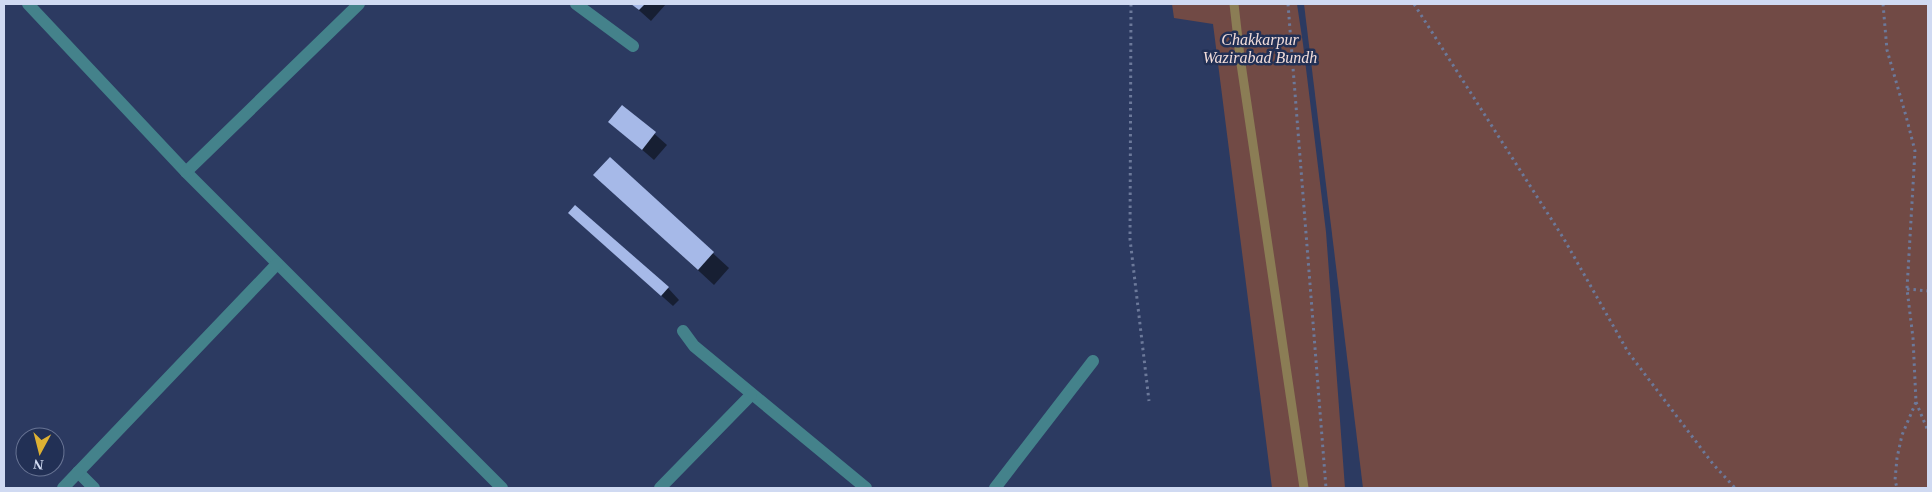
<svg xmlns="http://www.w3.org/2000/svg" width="1932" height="492" font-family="'Times New Roman',serif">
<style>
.green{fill:#714a45}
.shadow{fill:#0007}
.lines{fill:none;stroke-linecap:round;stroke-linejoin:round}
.stream{stroke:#8b7d55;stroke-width:9}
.building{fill:#a6b9e8}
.path{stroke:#6c799a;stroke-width:3;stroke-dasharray:2.5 4;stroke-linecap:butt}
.minor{stroke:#44828b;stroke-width:12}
.labels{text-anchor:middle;stroke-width:5;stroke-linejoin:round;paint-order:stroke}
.park-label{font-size:16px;font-style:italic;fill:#f2ddda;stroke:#223055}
</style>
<rect width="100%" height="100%" fill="#2c3a61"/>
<!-- green -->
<g class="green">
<polygon points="1172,4 1297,4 1303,44 1326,232 1345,488 1272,488 1213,24 1174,18"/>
<polygon points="1304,4 1928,4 1928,488 1363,488"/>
</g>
<!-- shadow -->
<g class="shadow">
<polygon points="632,4 666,4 651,21"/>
<polygon points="623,106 667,145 654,160 610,122"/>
<polygon points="610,159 729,268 714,285 595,175"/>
<polygon points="581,224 668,288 679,300 673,306"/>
</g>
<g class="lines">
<!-- stream -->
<polyline class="stream" points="1234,4 1240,57 1304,488"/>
</g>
<!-- building -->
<g class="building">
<polygon points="631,4 645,4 639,10"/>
<polygon points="622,105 656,132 642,150 608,122"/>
<polygon points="610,157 714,252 698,270 593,175"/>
<polygon points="575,205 669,287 661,296 568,213"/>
</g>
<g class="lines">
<!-- path -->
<g class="path">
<polyline points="1131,4 1130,239 1149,401"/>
<polyline points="1288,4 1326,488"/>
<polyline points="1414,4 1564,239 1628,352 1713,464 1735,488"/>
<polyline points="1883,4 1887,50 1906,116 1915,151 1907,289 1913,338 1916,402 1902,435 1897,458 1895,480 1897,488"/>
<polyline points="1907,289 1928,291"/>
<polyline points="1916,402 1928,431"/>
</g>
<!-- minor -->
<g class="minor">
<polyline points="28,4 186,172 502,488"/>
<polyline points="576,4 633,46"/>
<polyline points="186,172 359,4"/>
<polyline points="683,331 694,346 866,488"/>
<polyline points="78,472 94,488"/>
<polyline points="63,488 277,264"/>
<polyline points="660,488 751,395"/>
<polyline points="995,488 1093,361"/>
</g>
</g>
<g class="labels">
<!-- park labels -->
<g class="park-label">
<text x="1260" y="45">Chakkarpur<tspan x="1260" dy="18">Wazirabad Bundh</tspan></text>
</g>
</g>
<!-- border -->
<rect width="1932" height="492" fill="none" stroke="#d0daf2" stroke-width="10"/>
<!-- north arrow -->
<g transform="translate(40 452) rotate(187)"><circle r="24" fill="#223055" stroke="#687494"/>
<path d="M0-4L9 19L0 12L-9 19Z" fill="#deb133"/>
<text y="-8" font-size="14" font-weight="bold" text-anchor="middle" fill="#d0daf2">N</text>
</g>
</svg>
